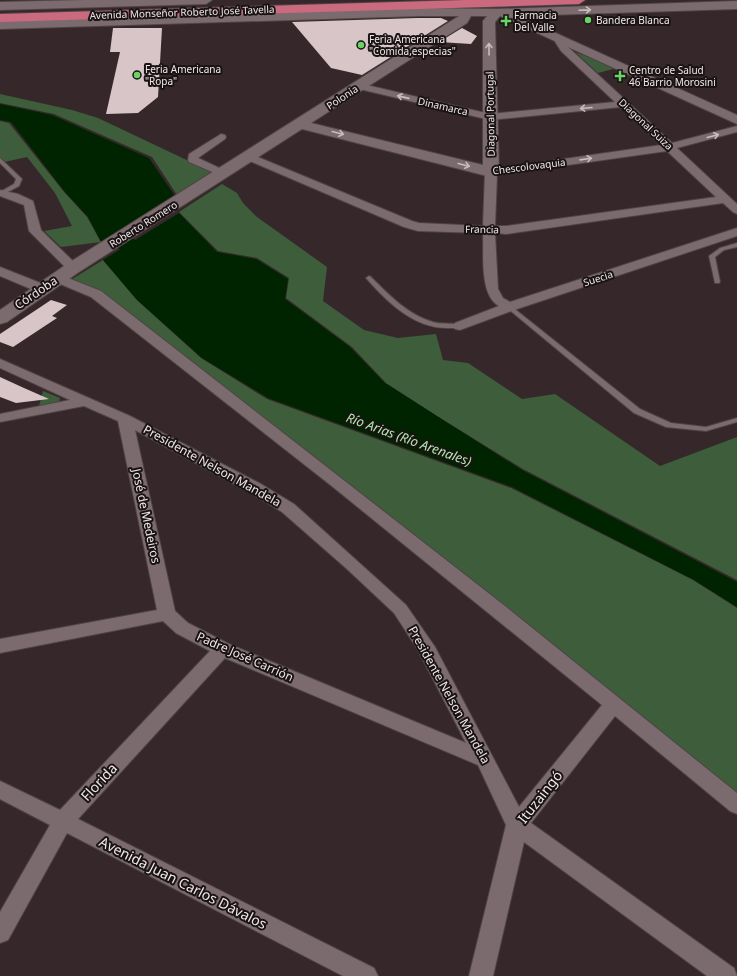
<svg xmlns="http://www.w3.org/2000/svg" width="737" height="976" font-family="'Noto Sans',sans-serif">
<style>
.green{fill:#3d5d3b}
.water{fill:#002300}
.lines{fill:none;stroke-linecap:round;stroke-linejoin:round}
.river{fill:#002300;fill-rule:evenodd}
.building{fill:#d8c5c7}
.lane-casing{stroke:#504446;stroke-width:2}
.street-casing{stroke:#504446;stroke-width:2}
.secondary-casing{stroke:#504446;stroke-width:2}
.highway-casing{stroke:#504446;stroke-width:2}
.lane{fill:#7c6b6e;fill-rule:evenodd}
.street{fill:#7c6b6e;fill-rule:evenodd}
.secondary{fill:#7c6b6e;fill-rule:evenodd}
.highway{fill:#cb6a7e;fill-rule:evenodd}
.oneway{stroke:#c8bcbd}
.poi-dot{fill:#69d464;stroke:#191314;stroke-width:1.5}
.labels{text-anchor:middle;stroke-width:4;stroke-linejoin:round;paint-order:stroke}
.far-street-label{font-size:10px;fill:#f1e7e8;stroke:#191314}
.far-poi-label{font-size:10px;fill:#f1e7e8;stroke:#191314;text-anchor:start}
.street-label{font-size:12px;fill:#f1e7e8;stroke:#191314}
.water-label{font-size:13px;font-style:italic;fill:#adeaa9;stroke:#191314}
.near-street-label{font-size:14px;fill:#f1e7e8;stroke:#191314}
</style>
<rect width="100%" height="100%" fill="#36282a"/>
<!-- green -->
<g class="green">
<polygon points="575,52 617,68 598,73"/>
<polygon points="0,94 72,110 98,118 212,172 177,195 152,157 54,114 0,103"/>
<polygon points="0,121 9,123 64,192 87,217 101,242 61,247 44,231 72,226 55,193 27,157 0,163"/>
<polygon points="222,184 237,193 243,203 257,217 327,267 323,301 364,330 398,338 436,334 443,360 468,363 522,399 555,394 660,466 737,437 737,580 523,469 437,416 386,383 352,347 286,298 289,278 257,258 218,251 179,212"/>
<path d="M103,260L137,300L201,358L267,399L511,488L693,580L737,608V793C527,622 314,455 97,292L69,281Z"/>
<polygon points="43,391 60,398 59,402 39,406"/>
</g>
<!-- water -->
<g class="water">
<polygon points="0,104 52,115 149,158 175,196 101,242 88,217 65,192 11,122 0,120"/>
<polygon points="179,213 217,252 256,259 288,279 285,299 350,347 385,383 522,470 737,582 737,607 694,580 512,487 268,398 202,358 137,300 103,260"/>
</g>
<g class="lines">
<!-- river -->
<polygon class="river" points="130,199 137,201 140,205 121,227 140,245 150,268 157,278 154,283 146,285 138,283 128,268 122,252 98,227 123,201"/>
</g>
<!-- building -->
<g class="building">
<polygon points="418,18 441,18 448,21 362,75 331,68 292,22"/>
<polygon points="113,28 162,28 158,97 138,113 106,114 120,52 110,52"/>
<polygon points="462,28 477,36 471,44 439,42"/>
<polygon points="51,300 67,305 52,316 57,318 13,347 0,342 0,334"/>
<polygon points="0,377 24,388 49,399 16,403 0,397"/>
</g>
<g class="lines">
<defs>
<g id="lane">
<polygon points="0,158 22,179 19,186 2,195 0,194 0,192 14,184 16,179 0,163"/>
<polygon points="737,243 737,247 724,250 715,257 720,282 719,283 715,283 709,256 720,248"/>
<path d="M369,276L371,277C389,295 408,315 433,322C441,325 458,322 463,326C460,329 454,328 449,328C415,329 388,303 367,279L366,278Z"/>
<polygon points="509,305 511,306 640,409 671,423 706,427 737,418 737,422 706,431 666,427 634,413 507,308 507,306"/>
</g>
<g id="street">
<path d="M557,34L560,35L568,47L672,143L737,126V132L677,148L737,204V214L733,212L723,203L506,234L495,233L498,289L503,298L510,302L737,228V236L514,310L460,330L455,329L453,326L455,323L499,306C479,295 484,254 483,233L418,231L404,227L245,159L244,157L249,154L253,155L412,221L419,223L483,226L485,172L487,170L661,145L621,107L490,120L355,88L353,86L358,83L490,114L615,102L561,51L552,37ZM667,151L716,197L506,226H495L497,175Z"/>
<polygon points="221,134 225,135 226,137 225,139 198,158 228,172 230,174 228,176 224,177 189,162 188,160 189,154"/>
<polygon points="0,190 18,194 33,201 41,230 77,265 79,268 77,271 69,271 29,231 24,205 0,196"/>
<polygon points="0,267 48,286 49,289 43,293 38,292 0,276"/>
<path d="M58,274L101,291L505,606L737,793V814L730,811L615,716L531,823L734,968L737,976H707L524,842L493,976H469L506,825L478,765L225,658L78,819L374,968L378,976H343L67,833L8,940L0,943V912L50,825L0,799V781L60,810L210,651L176,633L163,621L0,653V639L157,610L118,421L84,406L0,422V414L70,400L0,368V359L130,416L261,484L294,504L406,605L435,647L519,807L602,705L333,487L91,297L53,281L52,278ZM135,430L249,492L282,512L347,569L394,613L418,650L466,743L229,644L188,623L175,611Z"/>
</g>
<g id="secondary">
<polygon points="84,0 212,0 206,4 0,10 0,2"/>
<path d="M737,1V9L518,16L737,115V124L500,16L495,22L499,172L496,175L491,177L302,129L79,272L7,322L0,324V310L67,264L459,16H420L0,29V21L420,8L497,9ZM471,16H487L483,21V165L311,123L467,23Z"/>
</g>
<polygon id="highway" points="465,0 585,0 579,4 0,22 0,14"/>
</defs>
<!-- lane casing -->
<use href="#lane" class="lane-casing"/>
<!-- street casing -->
<use href="#street" class="street-casing"/>
<!-- secondary casing -->
<use href="#secondary" class="secondary-casing"/>
<!-- highway casing -->
<use href="#highway" class="highway-casing"/>
<!-- lane -->
<use href="#lane" class="lane"/>
<!-- street -->
<use href="#street" class="street"/>
<!-- secondary -->
<use href="#secondary" class="secondary"/>
<!-- highway -->
<use href="#highway" class="highway"/>
</g>
<!-- one-way arrows -->
<defs><path id="oneway-shaft" d="M-6 0H5M1.5-3L5.5 0L1.5 3" fill="none" stroke-width="1.6" stroke-linecap="round" stroke-linejoin="round"/></defs>
<g class="oneway">
<use href="#oneway-shaft" transform="translate(585 10) rotate(-2)"/>
<use href="#oneway-shaft" transform="translate(489 49) rotate(-91)"/>
<use href="#oneway-shaft" transform="translate(403 97) rotate(-167)"/>
<use href="#oneway-shaft" transform="translate(586 108) rotate(175)"/>
<use href="#oneway-shaft" transform="translate(338 133) rotate(14)"/>
<use href="#oneway-shaft" transform="translate(713 136) rotate(-15)"/>
<use href="#oneway-shaft" transform="translate(586 159) rotate(-8)"/>
<use href="#oneway-shaft" transform="translate(464 165) rotate(14)"/>
</g>
<!-- markers -->
<g class="poi-dot">
<circle cx="588" cy="20" r="4"/>
<path d="M504 15h4v4h4v4h-4v4h-4v-4h-4v-4h4z"/>
<circle cx="361" cy="45" r="4"/>
<circle cx="137" cy="75" r="4"/>
<path d="M618 70h4v4h4v4h-4v4h-4v-4h-4v-4h4z"/>
</g>
<g class="labels">
<!-- far-street labels -->
<g class="far-street-label">
<text transform="translate(182 12) rotate(-2)" y="4">Avenida Monseñor Roberto José Tavella</text>
<text transform="translate(342 97) rotate(-33)" y="4">Polonia</text>
<text transform="translate(443 106) rotate(13)" y="4">Dinamarca</text>
<text transform="translate(490 114) rotate(-91)" y="4">Diagonal Portugal</text>
<text transform="translate(646 124) rotate(43)" y="4">Diagonal Suiza</text>
<text transform="translate(529 166) rotate(-7)" y="4">Chescolovaquia</text>
<text transform="translate(143 224) rotate(-32)" y="4">Roberto Romero</text>
<text transform="translate(482 229) rotate(1)" y="4">Francia</text>
<text transform="translate(598 278) rotate(-18)" y="4">Suecia</text>
</g>
<!-- far-poi labels -->
<g class="far-poi-label">
<text x="514" y="19">Farmacia<tspan x="514" dy="12">Del Valle</tspan></text>
<text x="596" y="24">Bandera Blanca</text>
<text x="369" y="43">Feria Americana<tspan x="369" dy="12">"Comida,especias"</tspan></text>
<text x="145" y="73">Feria Americana<tspan x="145" dy="12">"Ropa"</tspan></text>
<text x="629" y="74">Centro de Salud<tspan x="629" dy="12">46 Barrio Morosini</tspan></text>
</g>
<!-- street labels -->
<g class="street-label">
<text transform="translate(36 293) rotate(-34)" y="4">Córdoba</text>
<text transform="translate(212 466) rotate(29)" y="4">Presidente Nelson Mandela</text>
<text transform="translate(146 516) rotate(78)" y="4">José de Medeiros</text>
<text transform="translate(245 657) rotate(24)" y="4">Padre José Carrión</text>
<text transform="translate(449 695) rotate(61)" y="4">Presidente Nelson Mandela</text>
</g>
<!-- water labels -->
<g class="water-label">
<text transform="translate(409 439) rotate(20)" y="5">Río Arias (Río Arenales)</text>
</g>
<!-- near-street labels -->
<g class="near-street-label">
<text transform="translate(99 782) rotate(-47)" y="5">Florida</text>
<text transform="translate(540 797) rotate(-52)" y="5">Ituzaingó</text>
<text transform="translate(183 883) rotate(27)" y="5">Avenida Juan Carlos Dávalos</text>
</g>
</g>
</svg>
